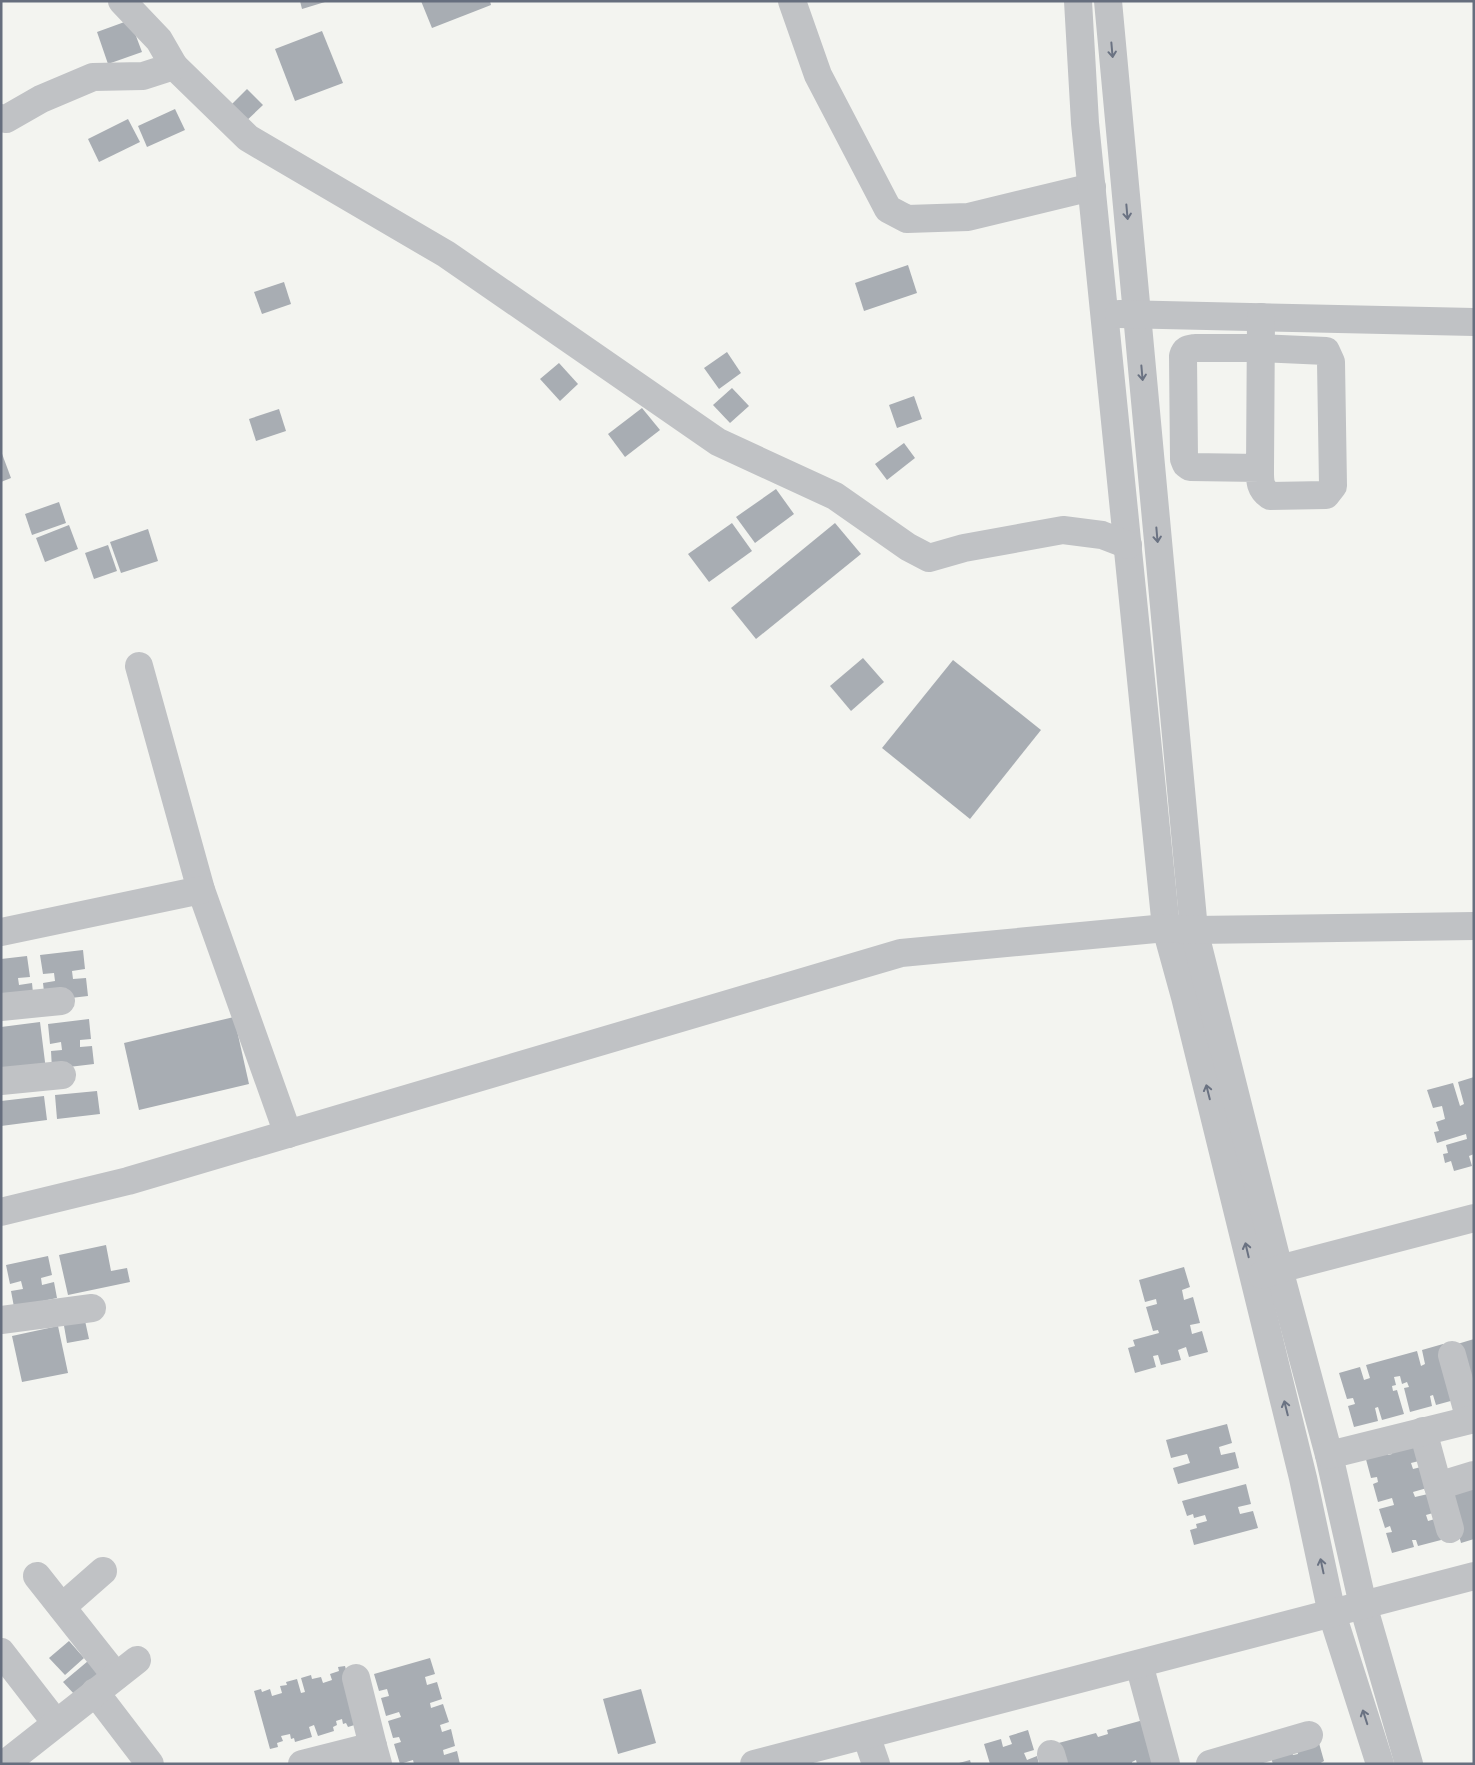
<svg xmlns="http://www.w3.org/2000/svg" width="1475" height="1765" font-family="'Alegreya Sans',sans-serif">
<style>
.building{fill:#a8adb3}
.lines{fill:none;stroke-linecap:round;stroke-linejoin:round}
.minor{stroke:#c0c2c5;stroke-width:28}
.oneway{stroke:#6a7282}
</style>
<rect width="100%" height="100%" fill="#f3f4f0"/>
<!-- building -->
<g class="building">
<polygon points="300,1 325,1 325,2 302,9"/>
<polygon points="421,1 490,1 491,5 432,28"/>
<polygon points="130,20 142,52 108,64 97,32"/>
<polygon points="322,31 343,83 295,101 275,49"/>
<polygon points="247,89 263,105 242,125 227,109"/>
<polygon points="175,109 185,130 147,147 138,126"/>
<polygon points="128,119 140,142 99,162 88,139"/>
<polygon points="908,265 917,293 864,311 855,283"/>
<polygon points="284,282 291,304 262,314 254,292"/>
<polygon points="727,352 741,373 719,389 704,368"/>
<polygon points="559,363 578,384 560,401 540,379"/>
<polygon points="732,388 749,406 730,423 713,405"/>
<polygon points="914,396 922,419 897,428 889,405"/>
<polygon points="642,408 660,430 625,457 608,434"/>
<polygon points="279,409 286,431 256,441 249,419"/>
<polygon points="904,443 915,458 887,480 875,464"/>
<polygon points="1,451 11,478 1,482"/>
<polygon points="776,489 794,514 755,543 736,517"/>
<polygon points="59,502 66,523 32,535 25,514"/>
<polygon points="732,523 752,551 709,582 688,554"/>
<polygon points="835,523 861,554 756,639 731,608"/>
<polygon points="69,525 78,549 45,562 36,538"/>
<polygon points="148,529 158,561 121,573 110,542"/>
<polygon points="108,545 117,571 94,579 85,553"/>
<polygon points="863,658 884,682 851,711 830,686"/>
<polygon points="953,660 1041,730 970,819 882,748"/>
<polygon points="83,950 85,969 72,971 73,979 86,978 88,996 45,1001 43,983 55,981 54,973 43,974 40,955"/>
<polygon points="27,956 30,977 18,978 19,985 32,983 34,1003 1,1007 1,959"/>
<polygon points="234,1017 249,1084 139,1110 124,1043"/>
<polygon points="89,1019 91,1039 80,1040 80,1047 92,1046 94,1064 52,1069 51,1051 62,1050 61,1042 50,1044 48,1024"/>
<polygon points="40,1022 46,1070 1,1075 1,1027"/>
<polygon points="1474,1077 1474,1154 1469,1156 1472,1166 1454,1171 1451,1161 1445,1163 1443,1154 1448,1153 1446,1145 1467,1139 1466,1134 1437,1143 1434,1132 1439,1131 1436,1122 1445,1119 1442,1106 1433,1108 1427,1090 1453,1083 1460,1106 1464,1104 1458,1082"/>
<polygon points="97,1091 100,1114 57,1119 55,1095"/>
<polygon points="44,1096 47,1120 1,1126 1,1101"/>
<polygon points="106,1245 111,1271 127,1268 130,1282 68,1295 59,1255"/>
<polygon points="48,1256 52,1275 41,1278 42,1285 54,1282 57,1298 14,1307 11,1291 23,1289 21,1281 10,1284 6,1265"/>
<polygon points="1184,1267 1190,1287 1182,1290 1184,1300 1193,1297 1200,1323 1190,1325 1192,1334 1202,1331 1208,1352 1189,1357 1186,1347 1178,1350 1181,1360 1161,1365 1158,1355 1153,1356 1156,1367 1135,1373 1128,1348 1135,1346 1133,1340 1159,1333 1158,1330 1153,1331 1146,1307 1157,1304 1156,1299 1145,1302 1139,1280"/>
<polygon points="84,1316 89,1339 67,1343 63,1320"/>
<polygon points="58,1326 68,1373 22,1382 12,1336"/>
<polygon points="1474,1339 1474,1397 1454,1345"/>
<polygon points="1443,1344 1458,1399 1436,1405 1433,1395 1430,1396 1432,1406 1410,1412 1404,1388 1409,1387 1407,1382 1402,1384 1400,1376 1394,1377 1396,1385 1392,1386 1393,1391 1397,1390 1404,1414 1382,1420 1378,1407 1375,1408 1378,1421 1354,1427 1348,1406 1355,1404 1353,1398 1347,1399 1339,1373 1360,1367 1364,1380 1370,1378 1366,1365 1417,1351 1421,1366 1425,1364 1422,1350"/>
<polygon points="1227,1424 1232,1443 1219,1447 1221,1455 1235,1452 1239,1468 1178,1484 1173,1468 1190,1463 1187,1454 1171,1458 1166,1440"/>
<polygon points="1413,1439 1419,1461 1411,1463 1413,1469 1421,1467 1427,1488 1413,1492 1415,1497 1428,1494 1433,1513 1426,1515 1428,1521 1435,1519 1441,1540 1418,1546 1416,1540 1412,1540 1414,1547 1392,1553 1386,1533 1392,1532 1390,1526 1385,1528 1379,1509 1394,1505 1392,1498 1378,1502 1373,1484 1378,1482 1377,1477 1371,1478 1364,1452 1385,1446 1388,1455 1392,1454 1390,1445"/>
<polygon points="1246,1484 1251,1504 1238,1507 1240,1514 1253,1511 1258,1528 1194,1545 1190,1530 1197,1528 1196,1524 1207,1521 1205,1515 1194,1518 1193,1514 1187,1516 1182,1501"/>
<polygon points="1446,1486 1474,1489 1474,1539 1461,1543"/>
<polygon points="69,1641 84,1658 65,1675 49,1658"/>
<polygon points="430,1658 435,1674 425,1677 427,1685 437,1682 442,1699 430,1703 431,1708 443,1704 449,1722 440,1725 442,1732 451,1729 455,1746 443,1750 444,1755 457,1751 460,1764 414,1764 413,1760 400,1764 394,1744 401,1742 399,1737 393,1738 388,1721 401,1717 399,1712 386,1716 381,1698 389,1696 387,1689 379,1691 374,1674"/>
<polygon points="88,1661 99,1675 75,1695 63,1682"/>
<polygon points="345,1666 361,1723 348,1727 346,1723 343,1724 342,1719 336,1721 337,1725 333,1727 334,1731 318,1736 314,1725 309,1727 312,1737 295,1742 294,1738 291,1739 290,1734 281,1736 283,1741 277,1743 278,1747 270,1749 254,1691 261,1689 262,1692 270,1689 272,1696 282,1693 280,1686 287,1685 286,1682 297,1679 301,1693 305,1692 301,1678 311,1675 312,1679 321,1677 323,1683 332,1680 330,1674 339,1671 338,1667"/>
<polygon points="641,1689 656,1743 618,1754 603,1699"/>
<polygon points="1147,1719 1158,1761 1148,1764 1137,1764 1136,1760 1132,1762 1132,1764 1065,1764 1051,1745 1096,1733 1098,1737 1108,1734 1107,1730"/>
<polygon points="1028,1730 1034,1750 1024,1753 1027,1760 1037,1756 1039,1764 990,1764 984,1744 1001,1739 1003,1747 1012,1744 1009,1736"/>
<polygon points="1317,1736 1324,1761 1319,1764 1273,1764 1269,1752 1290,1745 1293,1755 1298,1754 1295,1744"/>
<polygon points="970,1760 971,1764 959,1764 959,1763"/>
</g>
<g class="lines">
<!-- minor -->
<g class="minor">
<polyline points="792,1 818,75 888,209 907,219 968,217 1092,187"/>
<polyline points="1078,1 1085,123 1166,928 1185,997 1303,1478 1332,1614 1380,1764"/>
<polyline points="1108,1 1194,930 1279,1269 1329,1455 1363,1605 1409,1764"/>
<polyline points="174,66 248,138 446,254 718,442 835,496 908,547 929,558 964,548 1063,530 1102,535 1128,545"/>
<polyline points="1,118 6,119 41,99 93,77 143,76 174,66 159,40 122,1"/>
<polyline points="1119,314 1474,322"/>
<path d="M1260,468L1190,467L1186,464L1184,459L1183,356C1185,349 1188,349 1195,348H1260L1326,351L1331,362L1333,486L1326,495L1270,496C1259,488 1260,480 1260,468L1261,317"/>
<polyline points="139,666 201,890 288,1134"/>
<polyline points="1,932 201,890"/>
<polyline points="1,1007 61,1001"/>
<polyline points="1,1081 62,1075"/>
<polyline points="1,1212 128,1181 901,953 1166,928 1194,930 1474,926"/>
<polyline points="1262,1275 1279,1269 1474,1218"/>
<polyline points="1,1320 92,1308"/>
<polyline points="1452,1355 1470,1420"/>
<polyline points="1423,1431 1438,1486"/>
<polyline points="1329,1455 1474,1419"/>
<polyline points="1450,1529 1438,1486 1474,1475"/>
<polyline points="37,1576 116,1676"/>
<polyline points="62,1607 103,1571"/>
<polyline points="1,1652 56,1723"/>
<polyline points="1139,1664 1166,1764"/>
<polyline points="356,1678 373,1746"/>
<polyline points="95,1692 150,1764"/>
<polyline points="866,1735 876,1764"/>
<polyline points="1051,1754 1054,1764"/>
<polyline points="5,1764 137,1660"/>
<polyline points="302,1764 373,1746 378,1764"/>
<polyline points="754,1764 1474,1576"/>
<polyline points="1210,1764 1309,1735"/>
</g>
</g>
<!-- one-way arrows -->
<defs><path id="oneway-shaft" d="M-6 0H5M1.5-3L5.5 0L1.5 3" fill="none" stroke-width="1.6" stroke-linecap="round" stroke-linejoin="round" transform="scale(1.25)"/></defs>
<g class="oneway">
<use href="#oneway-shaft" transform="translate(1112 50) rotate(85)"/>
<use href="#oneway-shaft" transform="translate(1127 212) rotate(85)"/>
<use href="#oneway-shaft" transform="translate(1142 373) rotate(85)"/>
<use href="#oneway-shaft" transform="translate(1157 535) rotate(85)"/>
<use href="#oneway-shaft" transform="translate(1208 1092) rotate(-104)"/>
<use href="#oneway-shaft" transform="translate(1247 1250) rotate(-103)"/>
<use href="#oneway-shaft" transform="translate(1286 1408) rotate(-104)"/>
<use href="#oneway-shaft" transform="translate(1322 1566) rotate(-102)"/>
<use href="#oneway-shaft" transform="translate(1365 1717) rotate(-108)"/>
</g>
<!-- border -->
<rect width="1475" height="1765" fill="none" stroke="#666e7e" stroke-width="5"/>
</svg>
